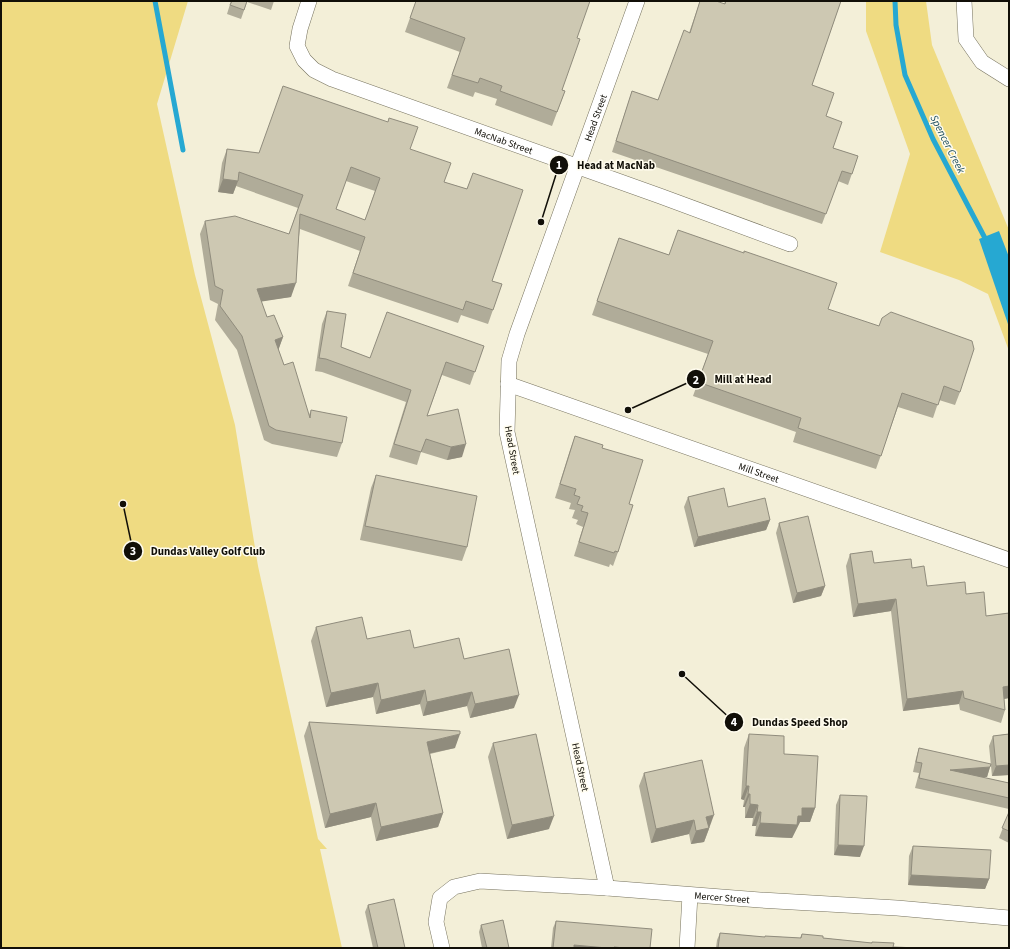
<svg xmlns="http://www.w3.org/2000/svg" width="1010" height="949" font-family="'Source Sans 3',sans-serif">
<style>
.green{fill:#efdb82}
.water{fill:#26a8d2}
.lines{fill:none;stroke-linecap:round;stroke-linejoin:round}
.stream{stroke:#26a8d2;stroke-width:5}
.minor-casing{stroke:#77735f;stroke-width:16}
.minor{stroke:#fff;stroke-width:15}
.wall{fill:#b0ac99;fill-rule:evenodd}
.shaded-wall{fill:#908c7d}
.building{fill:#cdc8b2;stroke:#908c7d;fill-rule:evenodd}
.labels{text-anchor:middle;stroke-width:3;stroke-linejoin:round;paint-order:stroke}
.street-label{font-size:10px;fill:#110f08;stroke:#fffcee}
.water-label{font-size:11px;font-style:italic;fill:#194b5d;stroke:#fffcee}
.leader{fill:none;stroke:#110f08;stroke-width:1.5}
.callout-dot{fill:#110f08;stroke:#fffcee;stroke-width:1.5}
.mark-label{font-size:12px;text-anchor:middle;font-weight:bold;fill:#fff}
.callout-label{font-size:11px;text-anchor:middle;font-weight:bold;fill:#110f08;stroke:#fffcee;stroke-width:3;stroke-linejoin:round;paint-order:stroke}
</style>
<rect width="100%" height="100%" fill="#f3efd8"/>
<!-- green -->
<g class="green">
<polygon points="1,1 188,1 157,104 195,275 235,425 258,566 318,839 327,849 320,849 342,948 1,948"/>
<polygon points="866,1 926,1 932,45 1009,230 1009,351 988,294 959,280 880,252 910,154 866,31"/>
</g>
<!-- water -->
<polygon class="water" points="999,231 1009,257 1009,327 979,239"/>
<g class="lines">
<!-- stream -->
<g class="stream">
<polyline points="155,1 183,150"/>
<polyline points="895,1 896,25 905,75 933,139 987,242"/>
</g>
<defs>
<g id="minor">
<path id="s1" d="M309,1L300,29L297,46L304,60L314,70L332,79L660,196L790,244"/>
<polyline points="964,1 966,39 982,62 1009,79"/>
<path id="s2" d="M508,384L1009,560"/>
<path id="s3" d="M607,888L507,432L509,361L517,334L637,1"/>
<path id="s4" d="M442,948L436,922L440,898L454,887L480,881L607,888L760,900L897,908L1009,918"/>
<polyline points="687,948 690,895"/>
</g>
</defs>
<!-- minor casing -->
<use href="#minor" class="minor-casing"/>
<!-- minor -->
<use href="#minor" class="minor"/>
</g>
<!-- wall -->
<g class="wall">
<polygon points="231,1 274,1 271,10 247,2 241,19 227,14"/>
<polygon points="416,1 577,38 562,90 565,91 552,126 495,105 497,99 475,92 473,97 447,88 460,52 405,32"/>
<polygon points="700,1 724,4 725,1 841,1 812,85 826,116 833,148 858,156 848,185 838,181 822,224 612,152 632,91 658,100 689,33"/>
<path d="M227,149L258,153L410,149L444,182L467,189L473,173L492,281L502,284L488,324L461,315L458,323L348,286L360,251L300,229L291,297L261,301L267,317L283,337L278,350L284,365L309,415L311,410L342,443L337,457L272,444L264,440L237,350L215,320L218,304L210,300L200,234L205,221L289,234L298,208L236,186L233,194L218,192L222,163ZM346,181L375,191L365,220L336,209Z"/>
<polygon points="619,238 828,309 960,392 955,405 939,400 933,418 898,407 876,469 793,442 796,432 693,396 708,354 592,315"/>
<polygon points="327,311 341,347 370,358 484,346 470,385 442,375 427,416 462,457 447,460 421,452 417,465 389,457 406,402 322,372 315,371 322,324"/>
<polygon points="575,436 602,448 629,504 618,552 613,566 610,564 609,567 574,556 583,527 576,524 578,520 572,518 575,510 569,509 571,503 555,498 570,450"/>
<polygon points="376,475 467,547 462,561 360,540 371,488"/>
<polygon points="688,497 728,507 770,520 766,530 694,547 684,507"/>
<polygon points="779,523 825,586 821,596 793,603 776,533"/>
<polygon points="850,554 874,563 912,568 927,586 966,594 986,616 1009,613 1009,698 1004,699 1005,710 1001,723 960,710 959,704 903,711 891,611 853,617 846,566"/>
<polygon points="316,627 367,639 414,648 464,659 514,708 470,718 467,706 423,716 420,704 376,714 373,697 326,707 311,641"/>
<polygon points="309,722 455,748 430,754 443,813 438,827 376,841 371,817 325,828 304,736"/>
<polygon points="1009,730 1009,775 992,776 989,746 993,736 1008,734"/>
<polygon points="749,734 784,754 815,808 810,822 800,822 792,838 755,836 756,826 752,826 753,818 745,818 745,807 743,807 744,800 741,799 744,748"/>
<polygon points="493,743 549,829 507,839 488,757"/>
<polygon points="919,748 990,767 987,777 981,777 1009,783 1009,809 915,788 919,773 913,772 916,758"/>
<polygon points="644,773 709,829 704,842 691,844 689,834 651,843 639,786"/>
<polygon points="840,795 860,857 834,855 836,805"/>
<polygon points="1009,812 1009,843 999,838"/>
<polygon points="913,846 989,879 985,889 908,885 909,856"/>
<polygon points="368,905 405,948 373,948 365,912"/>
<polygon points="556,921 650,948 551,948 553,928"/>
<polygon points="481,925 509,948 482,948 479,932"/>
<polygon points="720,933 765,937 765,936 800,938 802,934 823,938 871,943 872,942 893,947 919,948 716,948 717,940"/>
</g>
<!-- shaded-wall -->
<g class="shaded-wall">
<polygon points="223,179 238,181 233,194 218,192"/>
<polygon points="296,283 291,297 252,303 257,289"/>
<polygon points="283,337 278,351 275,340"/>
<polygon points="466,444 462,457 447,460 451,447"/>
<polygon points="770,520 766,530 694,547 698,537"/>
<polygon points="825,586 821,596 793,603 797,593"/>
<polygon points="896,599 891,611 853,617 858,604"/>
<polygon points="378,683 373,697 326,707 331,693"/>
<polygon points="1009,686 1009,698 998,700 1003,687"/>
<polygon points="425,690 420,704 376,714 381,700"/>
<polygon points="963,691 959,704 903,711 907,699"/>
<polygon points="472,692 467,706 423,716 427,702"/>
<polygon points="519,695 514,708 470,718 475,704"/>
<polygon points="460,734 455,748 422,755 427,742"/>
<polygon points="1009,765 1009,775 992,776 996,766"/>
<polygon points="990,767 987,777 947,780 950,770"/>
<polygon points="746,786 749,786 744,800 741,799"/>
<polygon points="748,794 750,794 745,807 743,807"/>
<polygon points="376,803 371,817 325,828 330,814"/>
<polygon points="750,804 758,805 753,818 745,818"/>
<polygon points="802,808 815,808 810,822 800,822 792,838 755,836 760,823 798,816"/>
<polygon points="757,812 761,812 756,826 752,826"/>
<polygon points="443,813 438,827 376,841 381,827"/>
<polygon points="714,815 704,842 691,844 696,831 706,817"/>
<polygon points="554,816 549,829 507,839 512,825"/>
<polygon points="694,820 689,834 651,843 656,829"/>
<polygon points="838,845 864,846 860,857 834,855"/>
<polygon points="911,875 989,879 985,889 908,885"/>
<polygon points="574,945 607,948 573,948"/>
</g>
<!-- building -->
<g class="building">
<polygon points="232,1 247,1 244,10 230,5"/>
<polygon points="416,1 590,1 577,38 580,39 562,90 565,91 557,112 500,91 502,86 480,78 478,83 452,75 465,38 410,18"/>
<polygon points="700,1 716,1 725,4 726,1 841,1 812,85 834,93 826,116 842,122 833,148 858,156 852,174 842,171 826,214 616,141 632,91 658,100 684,30 690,33"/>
<path d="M283,86L388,122L389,118L418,127L410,149L451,163L444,182L467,189L473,173L523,190L492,281L502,284L493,310L466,301L463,310L353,273L365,237L300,214L296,283L257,289L267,317L274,315L283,337L275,340L284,365L293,362L310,418L311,410L347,417L342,443L276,430L269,426L242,336L220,306L223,290L215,286L205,221L235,216L289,234L303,195L239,172L238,181L223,179L227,149L259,153ZM351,167L380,178L365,220L336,209Z"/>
<polygon points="678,230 744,253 744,251 837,283 828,309 879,326 882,318 891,312 972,341 974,349 960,392 944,386 938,405 902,393 881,456 798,428 801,418 698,382 713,341 597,301 619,238 669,255"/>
<polygon points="327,311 346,314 341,347 370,358 387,312 484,346 475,372 446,362 427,416 458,409 466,444 451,447 426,439 421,452 394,444 411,390 326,359 319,358"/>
<polygon points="575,436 603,445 602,448 643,460 629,504 633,505 618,552 615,551 614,553 579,542 588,513 581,511 583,506 577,504 580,497 574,495 576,489 560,484"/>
<polygon points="376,475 477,496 467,547 365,526"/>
<polygon points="724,488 728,507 765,498 770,520 698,537 688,497"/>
<polygon points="808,516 825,586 797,593 779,523"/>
<polygon points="872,551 874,563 911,559 912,568 924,566 927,586 965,582 966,594 984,592 986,616 1009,613 1009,686 1003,687 1005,710 964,698 963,691 907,699 896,599 858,604 850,554"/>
<polygon points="362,617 367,639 410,630 414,648 459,638 464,659 509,649 519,695 475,704 472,692 427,702 425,690 381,700 378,683 331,693 316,627"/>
<polygon points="309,722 460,731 460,734 427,742 443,813 381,827 376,803 330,814"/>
<polygon points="536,734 554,816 512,825 493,743"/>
<polygon points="749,734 784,736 784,754 818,756 815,808 802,808 802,816 798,816 797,825 760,823 761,812 757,812 758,805 750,804 750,794 748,794 749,786 746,786"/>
<polygon points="1009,734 1009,765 996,766 993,736"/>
<polygon points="919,748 991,764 990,767 950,770 1009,783 1009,798 919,778 922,763 916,762"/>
<polygon points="702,760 714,815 706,817 709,828 696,831 694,820 656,829 644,773"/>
<polygon points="840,795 867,796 864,846 838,845"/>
<polygon points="1009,812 1009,831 1002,828"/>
<polygon points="913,846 991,850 989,879 911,875"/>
<polygon points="394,899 405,948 378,948 368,905"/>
<polygon points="503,920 509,948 487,948 481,925"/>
<polygon points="556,921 652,929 650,948 625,948 614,947 614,948 607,948 574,945 574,948 553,948"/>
<polygon points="720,933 765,937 765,936 801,938 802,934 823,936 823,938 872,943 872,942 894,943 893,947 919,948 718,948"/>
</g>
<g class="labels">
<!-- street labels -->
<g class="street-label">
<text dy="4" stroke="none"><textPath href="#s3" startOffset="796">Head Street</textPath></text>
<text dy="4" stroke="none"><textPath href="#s1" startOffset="279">MacNab Street</textPath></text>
<text transform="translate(513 450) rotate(80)" y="4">Head Street</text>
<text dy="4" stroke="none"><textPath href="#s2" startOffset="266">Mill Street</textPath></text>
<text transform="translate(581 767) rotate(78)" y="4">Head Street</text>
<text dy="4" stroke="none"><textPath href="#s4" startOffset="338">Mercer Street</textPath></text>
</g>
<!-- water labels -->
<g class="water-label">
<text transform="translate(948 144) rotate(63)" y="4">Spencer Creek</text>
</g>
</g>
<!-- callouts -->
<path class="leader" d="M541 222L559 165M628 410L696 379M123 504L133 551M682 674L734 722"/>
<g class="callout-dot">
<circle cx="541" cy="222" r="4"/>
<circle cx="628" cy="410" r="4"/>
<circle cx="123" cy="504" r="4"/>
<circle cx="682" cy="674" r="4"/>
<circle cx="559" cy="165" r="10"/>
<circle cx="696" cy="379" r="10"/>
<circle cx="133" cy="551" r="10"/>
<circle cx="734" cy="722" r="10"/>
</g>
<g class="mark-label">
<text x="559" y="169">1</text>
<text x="696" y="384">2</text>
<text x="133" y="555">3</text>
<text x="734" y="726">4</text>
</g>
<g class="callout-label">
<text x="616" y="169">Head at MacNab</text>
<text x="743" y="383">Mill at Head</text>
<text x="208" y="555">Dundas Valley Golf Club</text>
<text x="800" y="726">Dundas Speed Shop</text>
</g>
<!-- border -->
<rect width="1010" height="949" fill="none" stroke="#110f08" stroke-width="4"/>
</svg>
